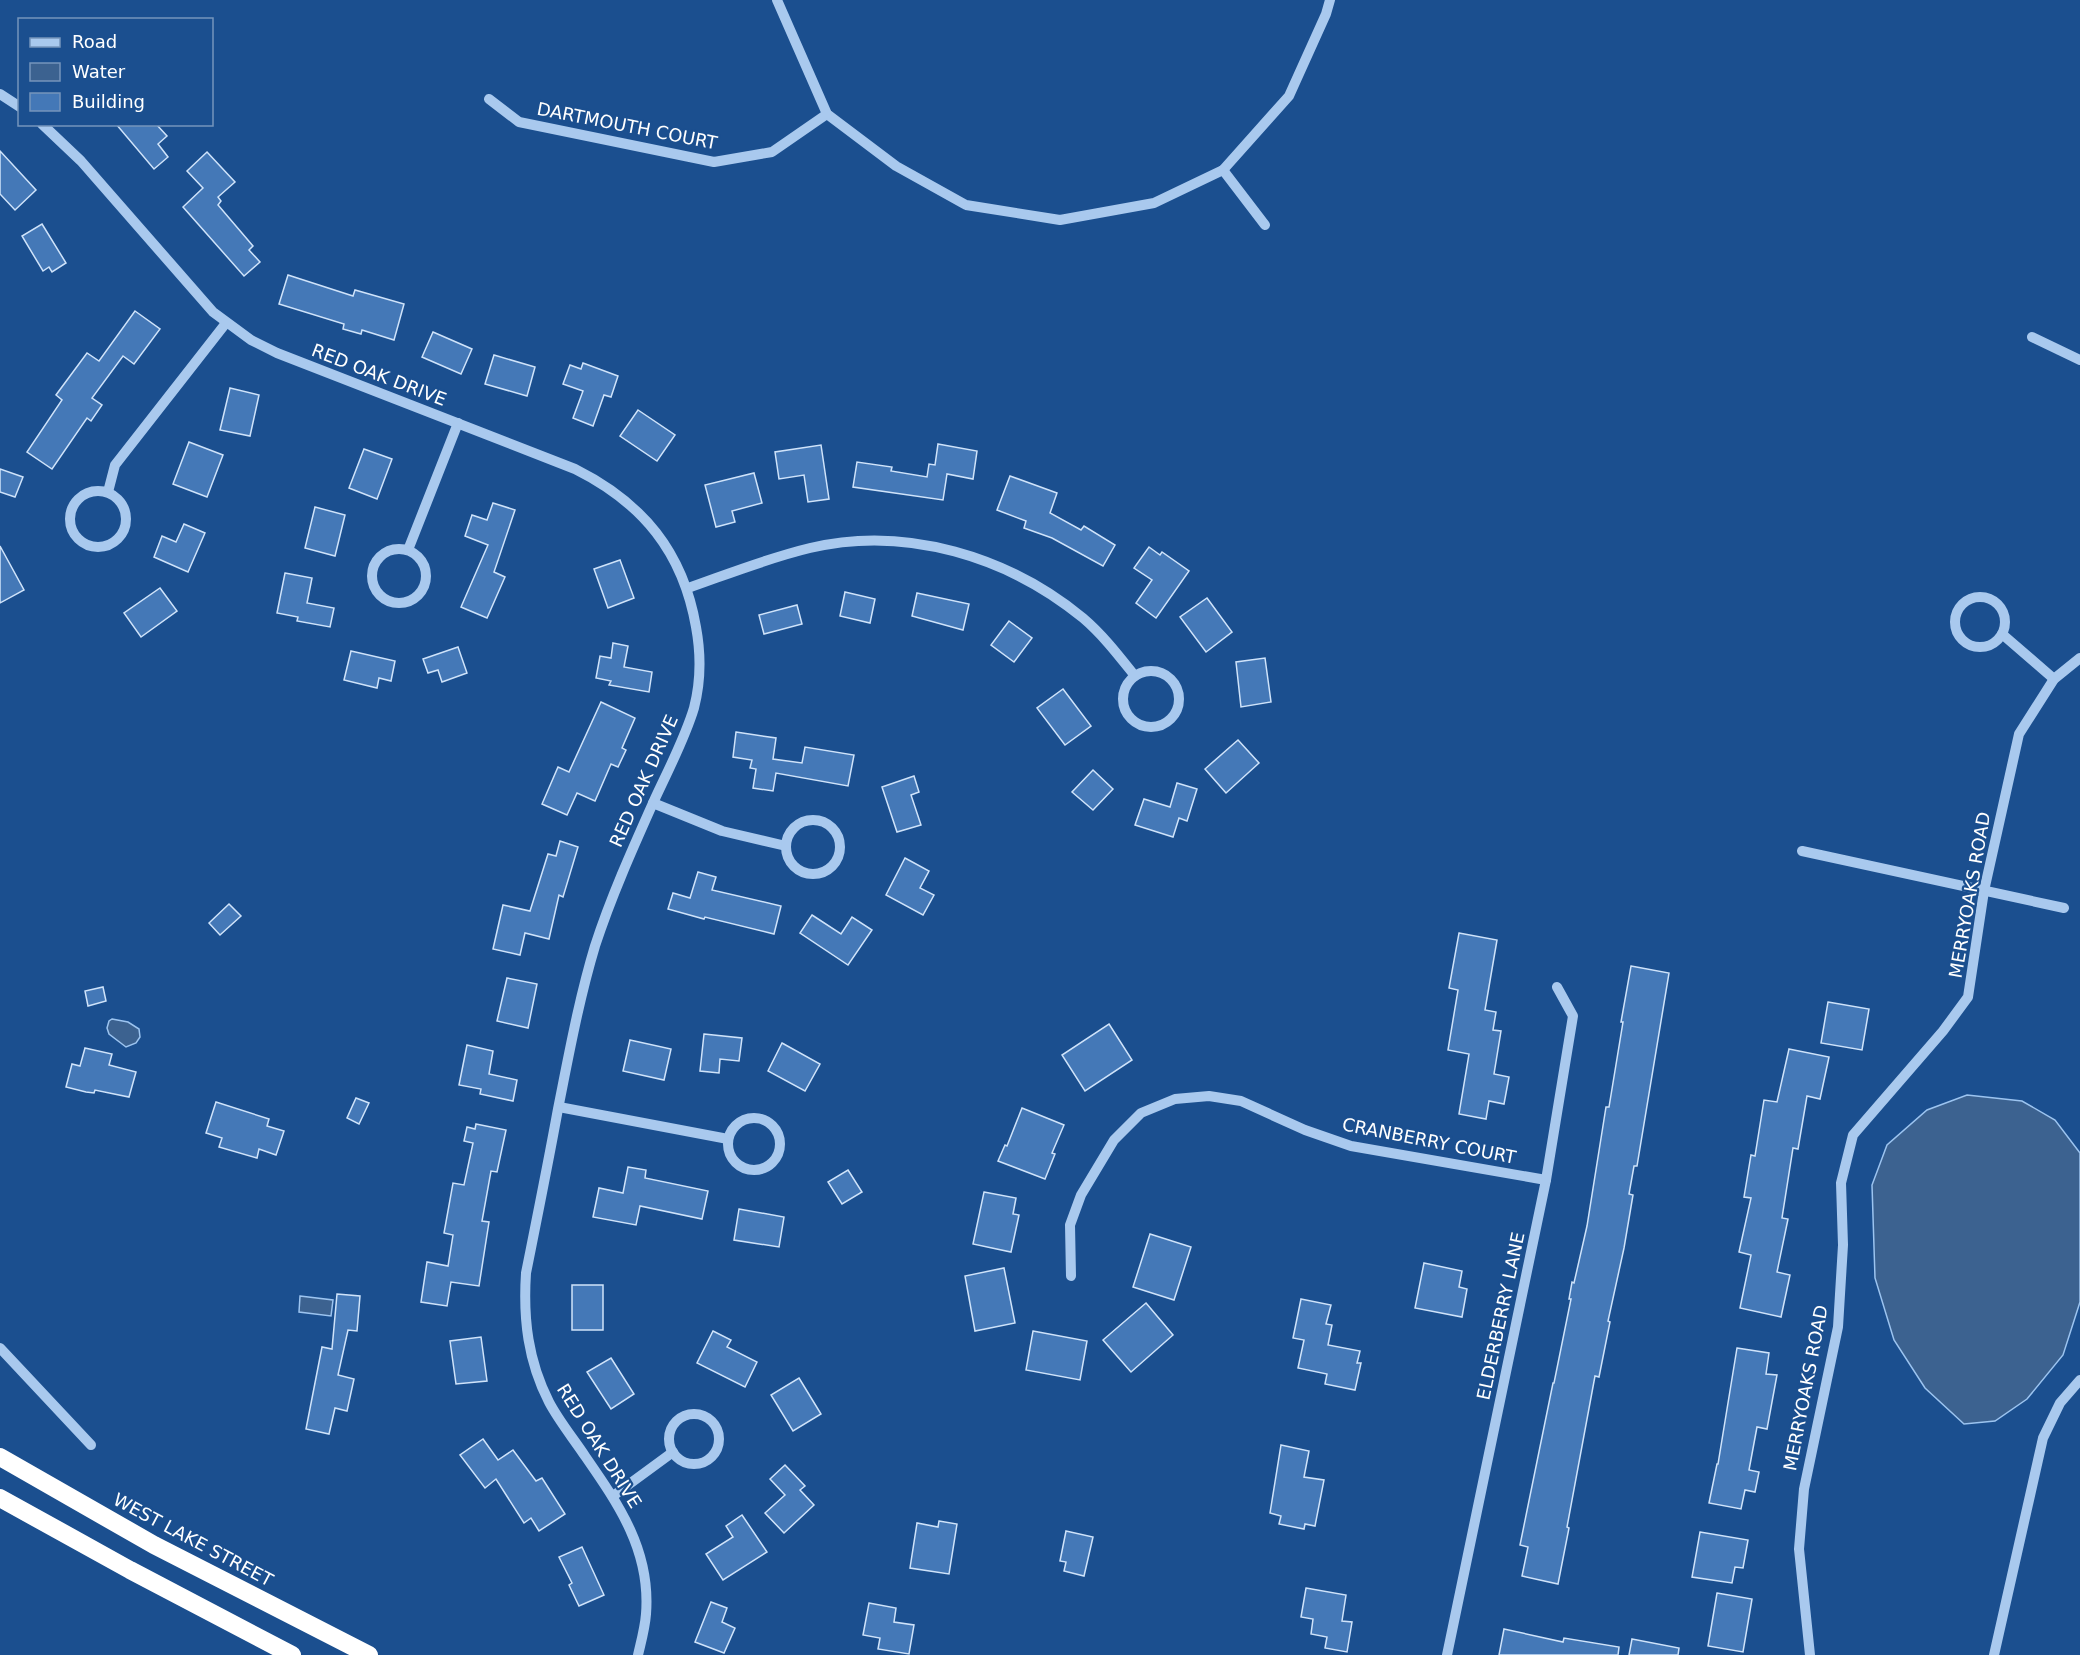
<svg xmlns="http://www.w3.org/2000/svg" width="2080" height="1655" font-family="'DejaVu Sans',sans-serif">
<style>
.water{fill:#3c6290;stroke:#9cc4f0;stroke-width:1.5}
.building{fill:#4478b7;stroke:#cfe3fa;stroke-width:1.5}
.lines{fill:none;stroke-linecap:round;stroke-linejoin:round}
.minor{stroke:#a9c9ee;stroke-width:10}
.highway{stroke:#fff;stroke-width:18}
.labels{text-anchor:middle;stroke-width:4.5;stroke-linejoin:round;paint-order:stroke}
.street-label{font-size:18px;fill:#fff;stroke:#1b4f8f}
</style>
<rect width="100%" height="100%" fill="#1b4f8f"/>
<!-- water -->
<g class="water">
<polygon points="112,1019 128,1022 139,1029 140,1037 136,1043 126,1047 109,1034 107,1028 109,1021"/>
<polygon points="1967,1095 2022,1101 2055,1120 2080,1153 2080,1302 2063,1355 2027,1399 1995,1421 1964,1424 1925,1388 1894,1340 1875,1278 1872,1185 1887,1145 1927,1110"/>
<polygon points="300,1296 333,1300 331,1316 299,1312"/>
</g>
<!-- building -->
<g class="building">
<polygon points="116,124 156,124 167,136 158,144 168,157 154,169"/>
<polygon points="0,151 36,190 15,210 0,194"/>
<polygon points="207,152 235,182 218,197 221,201 218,205 253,246 249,250 260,262 244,276 183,207 203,188 187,171"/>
<polygon points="42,224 66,263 52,272 49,267 43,271 22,236"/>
<polygon points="288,275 353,296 355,290 404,304 394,340 362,330 361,334 343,329 344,324 279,304"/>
<polygon points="135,311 160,329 134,364 123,356 92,398 102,405 91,421 87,418 52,469 27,452 62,400 56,395 87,353 99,361"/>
<polygon points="433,332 472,349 461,374 422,357"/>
<polygon points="494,355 535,367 527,396 485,384"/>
<polygon points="583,363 618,376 611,397 604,395 593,426 573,418 583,391 563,384 570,365 581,369"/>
<polygon points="230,388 259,395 250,436 220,430"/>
<polygon points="638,410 675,435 657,461 620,436"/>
<polygon points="189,442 223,455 207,497 173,484"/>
<polygon points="938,444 977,451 973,479 947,474 943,500 853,487 857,462 892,467 891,471 927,477 929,464 935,465"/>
<polygon points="821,445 829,499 808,502 804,475 779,479 775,452"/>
<polygon points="364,449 392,459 377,499 349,488"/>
<polygon points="0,469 23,477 15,497 0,492"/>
<polygon points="754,473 762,503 732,511 735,522 716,527 705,485"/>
<polygon points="1010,476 1057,493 1050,513 1081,530 1084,526 1115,545 1103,566 1052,538 1024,528 1026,521 997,510"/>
<polygon points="493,503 515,510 494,572 505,577 487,618 461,607 488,545 465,536 472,515 487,520"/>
<polygon points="315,507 345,515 335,556 305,548"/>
<polygon points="184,524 205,533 188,572 154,557 162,536 176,542"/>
<polygon points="0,546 24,590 0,603"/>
<polygon points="1149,547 1160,555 1162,552 1189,571 1156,618 1136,603 1152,580 1134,568"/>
<polygon points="620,560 634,598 608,608 594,569"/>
<polygon points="285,573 312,578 307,603 334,608 330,627 297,621 298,617 277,613"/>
<polygon points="160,588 177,611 141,637 124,613"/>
<polygon points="845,592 875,599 870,623 840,616"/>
<polygon points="917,593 969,604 963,630 912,616"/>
<polygon points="1207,598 1232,632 1206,652 1180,617"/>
<polygon points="797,605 802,624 764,634 759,615"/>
<polygon points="1009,621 1032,638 1014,662 991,645"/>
<polygon points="613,643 628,646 624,667 652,672 649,692 609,685 611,681 596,678 600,656 611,658"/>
<polygon points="458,647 467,673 442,682 438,670 428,673 423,659"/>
<polygon points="351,651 395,661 391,681 379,678 377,688 344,680"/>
<polygon points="1265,658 1271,702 1241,707 1236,662"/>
<polygon points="1063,689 1091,726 1065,745 1037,708"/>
<polygon points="601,702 635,718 622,748 626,750 618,767 611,764 595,801 577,793 567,815 542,804 558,767 569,772"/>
<polygon points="736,732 776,738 773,759 802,763 805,747 854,755 848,786 776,773 773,791 753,788 756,769 750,768 752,760 733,757"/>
<polygon points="1238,740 1259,763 1226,793 1205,769"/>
<polygon points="1093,770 1113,789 1093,810 1072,792"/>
<polygon points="914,776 919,792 911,795 921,825 897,832 882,787"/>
<polygon points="1177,783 1197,789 1187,821 1179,818 1173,837 1135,825 1144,799 1170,807"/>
<polygon points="560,841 578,847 563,897 559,895 549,939 525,933 520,955 493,949 503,905 530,911 548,854 556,856"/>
<polygon points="905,858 929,871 920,888 934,895 923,915 886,895"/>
<polygon points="698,872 716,877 712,890 781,906 774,934 705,917 704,919 668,909 673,893 690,898"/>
<polygon points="229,904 241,916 220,935 209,923"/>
<polygon points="812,915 841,934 852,917 872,930 848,965 800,933"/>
<polygon points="1459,933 1497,940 1485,1010 1496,1012 1493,1030 1501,1031 1494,1074 1509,1077 1504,1104 1489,1101 1486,1119 1459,1114 1469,1054 1448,1050 1458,990 1449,988"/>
<polygon points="1631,966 1669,973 1637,1166 1634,1166 1629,1194 1633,1195 1624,1248 1608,1321 1610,1322 1599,1377 1595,1376 1567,1527 1569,1528 1558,1584 1522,1576 1528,1547 1520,1545 1553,1383 1554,1383 1571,1299 1569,1299 1572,1282 1574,1283 1587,1226 1606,1107 1609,1107 1623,1022 1621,1022"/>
<polygon points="507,978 537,984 528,1028 497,1021"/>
<polygon points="103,987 106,1001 88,1006 85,991"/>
<polygon points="1828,1002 1869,1009 1862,1050 1821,1043"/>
<polygon points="1109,1024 1132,1060 1085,1091 1062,1055"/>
<polygon points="704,1034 742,1038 739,1061 720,1059 719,1073 700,1071"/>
<polygon points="630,1040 671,1049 664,1080 623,1071"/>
<polygon points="782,1043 820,1064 805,1091 768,1071"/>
<polygon points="467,1045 493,1051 489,1074 517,1080 513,1101 480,1094 481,1089 459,1085"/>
<polygon points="85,1048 112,1054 109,1065 136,1072 129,1097 95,1090 94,1093 86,1092 66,1087 72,1064 80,1066"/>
<polygon points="1789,1049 1829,1057 1820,1099 1807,1096 1798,1149 1793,1148 1782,1218 1788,1219 1777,1272 1790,1275 1781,1317 1740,1308 1751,1255 1739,1252 1751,1198 1744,1197 1751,1155 1755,1156 1764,1100 1777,1102"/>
<polygon points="356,1098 369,1103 359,1124 347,1118"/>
<polygon points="216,1102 269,1119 267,1126 284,1131 276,1155 259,1149 257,1158 219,1147 222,1138 206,1133"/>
<polygon points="1022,1108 1064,1125 1052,1153 1055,1154 1045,1179 998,1161 1005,1145 1007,1146"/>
<polygon points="476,1124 506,1130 497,1172 491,1171 482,1221 489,1222 479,1286 451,1282 447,1306 421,1302 427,1262 448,1266 453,1235 444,1233 453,1183 464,1185 473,1143 464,1141 467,1127 475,1129"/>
<polygon points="628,1167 646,1170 645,1178 708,1191 702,1219 640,1206 636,1225 593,1217 599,1188 623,1193"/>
<polygon points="848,1170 862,1192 842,1204 828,1182"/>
<polygon points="984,1192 1016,1198 1013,1214 1019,1215 1011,1252 973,1244"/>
<polygon points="739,1209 784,1217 779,1247 734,1240"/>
<polygon points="1150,1234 1191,1247 1174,1300 1133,1287"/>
<polygon points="1424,1263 1462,1271 1459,1287 1467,1289 1462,1317 1415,1308"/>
<polygon points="1004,1268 1015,1323 975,1331 965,1276"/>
<rect x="572" y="1285" width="31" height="45"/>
<polygon points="337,1294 360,1296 357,1331 348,1330 338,1375 354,1379 347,1411 335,1408 329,1434 306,1429 322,1347 332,1349"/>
<polygon points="1301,1299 1331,1305 1326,1324 1332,1325 1328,1345 1360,1351 1357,1363 1361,1363 1355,1390 1325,1384 1327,1374 1298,1368 1304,1340 1293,1338"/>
<polygon points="1146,1303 1173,1335 1131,1372 1103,1340"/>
<polygon points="713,1331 731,1340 727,1347 757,1362 745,1387 697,1363"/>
<polygon points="1033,1331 1087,1341 1080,1380 1026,1370"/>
<polygon points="481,1337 487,1381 456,1384 450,1341"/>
<polygon points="1737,1348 1769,1353 1766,1374 1777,1375 1767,1429 1757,1427 1749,1470 1759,1472 1755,1492 1745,1490 1741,1509 1709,1503 1717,1464 1718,1464"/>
<polygon points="611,1358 634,1394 611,1409 587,1372"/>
<polygon points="799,1378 821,1414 793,1431 771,1395"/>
<polygon points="483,1439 498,1460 513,1450 536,1481 542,1478 565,1514 539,1531 531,1518 524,1523 496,1479 485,1488 460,1455"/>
<polygon points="1281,1445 1309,1451 1304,1477 1324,1480 1315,1526 1305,1524 1304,1529 1279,1524 1281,1516 1270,1513"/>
<polygon points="785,1465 805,1486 800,1490 814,1505 784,1533 765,1513 785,1495 770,1479"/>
<polygon points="742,1515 767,1552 723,1580 706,1554 733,1537 726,1526"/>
<polygon points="939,1521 957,1524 949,1574 910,1568 917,1523 938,1527"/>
<polygon points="1066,1531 1093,1537 1084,1576 1064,1571 1066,1562 1060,1561"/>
<polygon points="1700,1532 1748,1540 1743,1568 1735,1567 1732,1583 1692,1577"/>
<polygon points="582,1547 604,1595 579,1606 569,1585 572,1583 559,1557"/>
<polygon points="1306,1588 1346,1595 1342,1621 1352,1622 1347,1652 1325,1648 1327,1637 1311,1634 1313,1619 1301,1617"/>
<polygon points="1717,1593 1752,1599 1743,1652 1708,1646"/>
<polygon points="711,1602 727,1608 722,1622 735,1628 724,1653 695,1642"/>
<polygon points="869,1603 896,1608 894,1622 914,1625 909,1654 878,1649 880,1638 863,1635"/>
<polygon points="1504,1629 1563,1642 1564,1638 1619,1647 1618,1655 1499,1655"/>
<polygon points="1632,1639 1679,1648 1678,1655 1629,1655"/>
</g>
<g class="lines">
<!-- minor -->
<g class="minor">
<polyline points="777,0 827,114 896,166 966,205 1060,220 1154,203 1223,170 1289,96 1326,14 1330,0"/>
<polyline points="0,94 20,107"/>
<polyline points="489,99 519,122 714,162 772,152 827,114"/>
<path d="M42,124L81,161L213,312L251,340L277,353L575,469C643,503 683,552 696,627C701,654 701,681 694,708C684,741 667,772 653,803C632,850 611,897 595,946C579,999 569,1054 558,1109C548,1164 537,1218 526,1273C523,1319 528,1361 549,1402C559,1421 573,1438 585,1456C619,1505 651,1551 646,1614C645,1628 641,1642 638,1655"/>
<polyline points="1223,170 1265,225"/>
<polyline points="2032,337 2080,360"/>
<circle cx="98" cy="519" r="28"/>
<polyline points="108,492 115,465 226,323"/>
<circle cx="399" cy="576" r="27"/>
<polyline points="408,550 458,423"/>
<path d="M688,588C728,574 768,558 810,548C906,525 1009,557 1083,618C1103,635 1119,656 1135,676"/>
<circle cx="1980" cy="622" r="25"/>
<polyline points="2002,634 2054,679"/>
<circle cx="1151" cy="699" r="28"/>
<polyline points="653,803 722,831 786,846"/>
<circle cx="813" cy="847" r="27"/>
<polyline points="1802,851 2064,908"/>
<polyline points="559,1107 728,1139"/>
<circle cx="754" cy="1144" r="26"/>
<polyline points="1071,1276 1070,1225 1081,1195 1114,1140 1141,1113 1175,1099 1209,1096 1241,1101 1305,1130 1351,1146 1546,1180"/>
<polyline points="0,1348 91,1445"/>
<circle cx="694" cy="1439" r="25"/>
<polyline points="613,1496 673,1452"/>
<polyline points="1447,1655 1546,1180 1573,1016 1557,987"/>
<polyline points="1810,1655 1799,1549 1804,1489 1838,1327 1843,1245 1841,1183 1853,1135 1943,1031 1968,997 1984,891 2019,734 2054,679 2080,658"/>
<polyline points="1994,1655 2043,1438 2060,1403 2080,1380"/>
</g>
<!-- highway -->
<g class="highway">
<polyline points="0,1457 154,1545 369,1655"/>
<polyline points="0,1498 130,1570 292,1655"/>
</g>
</g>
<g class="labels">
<!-- street labels -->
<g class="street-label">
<text transform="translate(627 126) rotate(11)" y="6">DARTMOUTH COURT</text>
<text transform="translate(379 375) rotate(21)" y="6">RED OAK DRIVE</text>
<text transform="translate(644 781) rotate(-66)" y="6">RED OAK DRIVE</text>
<text transform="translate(1970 895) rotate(-80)" y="6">MERRYOAKS ROAD</text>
<text transform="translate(1429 1141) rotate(11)" y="6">CRANBERRY COURT</text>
<text transform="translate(1501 1316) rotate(-78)" y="6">ELDERBERRY LANE</text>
<text transform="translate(1806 1388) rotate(-79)" y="6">MERRYOAKS ROAD</text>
<text transform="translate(599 1446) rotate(58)" y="6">RED OAK DRIVE</text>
<text transform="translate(193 1540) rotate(28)" y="6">WEST LAKE STREET</text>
</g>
</g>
<!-- legend -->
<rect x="18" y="18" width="195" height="108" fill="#1b4f8f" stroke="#7695bc" stroke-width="1.5"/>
<rect x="30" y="38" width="30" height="9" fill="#a9c9ee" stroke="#7695bc" stroke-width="1.5"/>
<text x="72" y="48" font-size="18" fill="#ffffff">Road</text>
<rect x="30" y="63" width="30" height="18" fill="#3c6290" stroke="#7695bc" stroke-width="1.5"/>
<text x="72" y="78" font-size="18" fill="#ffffff">Water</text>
<rect x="30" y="93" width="30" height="18" fill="#4478b7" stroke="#7695bc" stroke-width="1.5"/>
<text x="72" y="108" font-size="18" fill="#ffffff">Building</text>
</svg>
